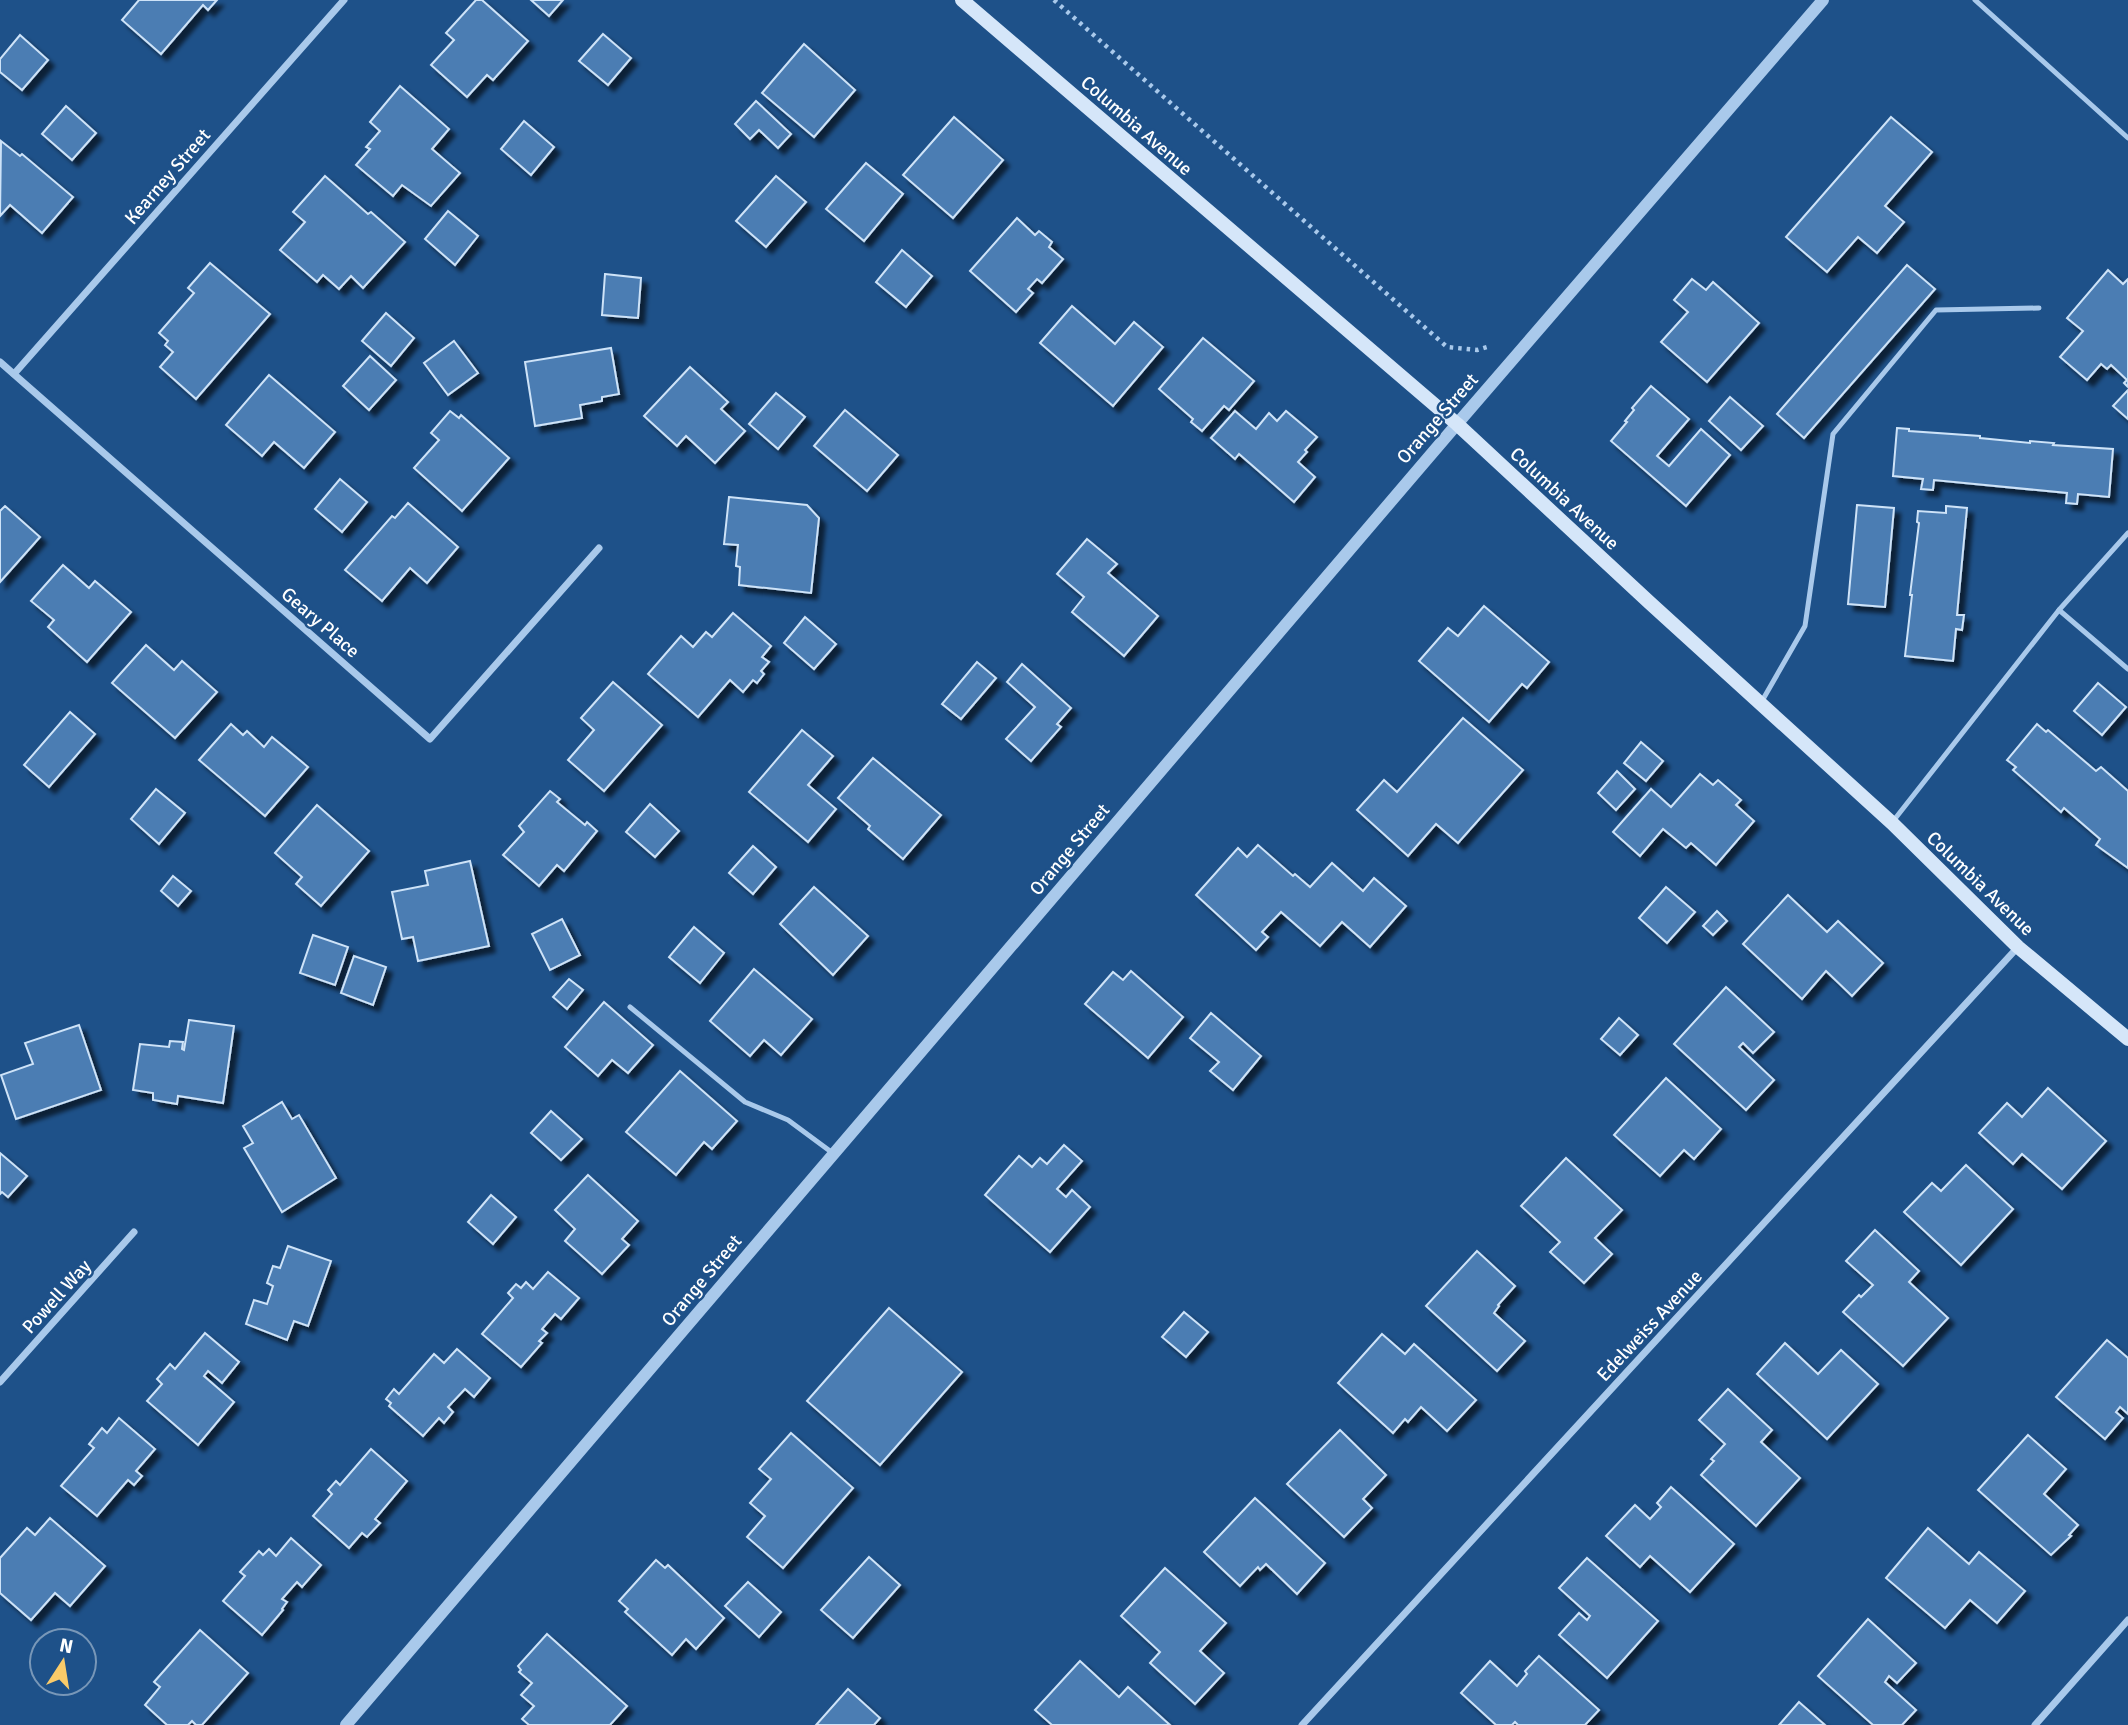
<svg xmlns="http://www.w3.org/2000/svg" width="2128" height="1725" font-family="Signika,sans-serif">
<style>
.building{fill:#4b7db3;stroke:#cee3f8;stroke-width:2;filter:url(#shadow)}
.lines{fill:none;stroke-linecap:round;stroke-linejoin:round}
.path{stroke:#a9c9eb;stroke-width:4.5;stroke-dasharray:3.5 5;stroke-linecap:butt}
.service{stroke:#a9c9eb;stroke-width:5}
.minor{stroke:#a9c9eb;stroke-width:7}
.tertiary{stroke:#a9c9eb;stroke-width:12}
.secondary{stroke:#d5e6f9;stroke-width:14}
.labels{text-anchor:middle;stroke-width:5;stroke-linejoin:round;paint-order:stroke}
.street-label{font-size:19px;fill:#fff;stroke:#1e5189}
</style>
<defs>
<filter id="shadow"><feDropShadow dx="6" dy="6" stdDeviation="2" flood-color="#0009"/></filter>
</defs>
<rect width="100%" height="100%" fill="#1e5189"/>
<!-- building -->
<g class="building">
<polygon points="139,0 217,0 208,10 203,5 161,54 122,20"/>
<polygon points="476,0 482,0 528,41 493,80 487,75 467,97 431,65 454,40 446,33"/>
<polygon points="531,0 563,0 549,16"/>
<polygon points="603,34 631,58 608,85 579,61"/>
<polygon points="20,35 48,60 22,90 0,72 0,59"/>
<polygon points="804,44 855,90 814,137 762,93"/>
<polygon points="400,86 449,129 432,149 460,173 431,206 402,185 393,196 356,165 370,149 366,147 380,131 370,122"/>
<polygon points="756,101 791,134 778,148 759,130 750,139 735,124"/>
<polygon points="66,106 96,133 72,160 42,134"/>
<polygon points="954,117 1003,160 953,218 903,175"/>
<polygon points="1891,117 1932,152 1885,206 1904,222 1877,253 1858,237 1827,272 1786,237"/>
<polygon points="524,121 554,147 531,175 501,149"/>
<polygon points="1,141 20,156 22,154 73,197 42,233 10,205 0,216"/>
<polygon points="866,163 903,194 864,241 826,209"/>
<polygon points="325,176 368,214 371,212 405,242 363,288 351,276 339,289 323,275 317,282 280,250 305,222 293,212"/>
<polygon points="776,176 806,202 766,247 736,221"/>
<polygon points="448,211 478,236 455,265 425,239"/>
<polygon points="1017,218 1035,235 1039,231 1052,242 1049,247 1063,259 1042,283 1037,279 1028,289 1033,293 1016,312 970,271"/>
<polygon points="902,250 932,276 906,307 876,282"/>
<polygon points="210,263 270,314 196,399 160,367 173,352 165,345 168,341 159,333 194,293 188,288"/>
<polygon points="1907,265 1935,289 1804,438 1777,414"/>
<polygon points="2108,270 2123,284 2128,279 2128,387 2124,383 2127,380 2111,365 2107,369 2101,364 2087,380 2060,357 2083,331 2067,318"/>
<polygon points="605,274 641,278 638,318 602,315"/>
<polygon points="1692,279 1706,290 1713,282 1759,323 1707,382 1661,342 1688,312 1674,300"/>
<polygon points="1072,306 1115,344 1134,322 1163,347 1113,406 1040,343"/>
<polygon points="386,313 414,338 391,366 362,341"/>
<polygon points="1203,338 1254,381 1229,410 1224,406 1202,431 1191,422 1193,419 1159,389"/>
<polygon points="454,341 478,373 448,395 424,363"/>
<polygon points="611,348 619,394 602,397 602,401 580,405 582,418 535,426 525,362"/>
<polygon points="370,356 396,380 369,410 343,386"/>
<polygon points="690,367 728,402 721,409 745,431 715,463 686,436 677,446 644,416"/>
<polygon points="269,375 335,432 304,468 274,442 262,456 226,425"/>
<polygon points="1651,386 1689,419 1657,456 1669,466 1701,429 1730,455 1686,506 1611,441 1627,422 1625,421 1634,410 1632,408"/>
<polygon points="2128,390 2128,419 2113,406"/>
<polygon points="776,393 805,417 778,449 749,424"/>
<polygon points="1730,397 1763,426 1741,450 1709,421"/>
<polygon points="845,410 898,455 867,491 814,446"/>
<polygon points="450,411 459,418 461,415 509,458 462,511 414,468 439,440 431,433"/>
<polygon points="1235,411 1256,429 1269,413 1277,421 1286,411 1317,437 1305,450 1307,452 1298,462 1315,477 1294,502 1239,454 1235,459 1211,438"/>
<polygon points="1897,428 1909,429 1909,431 1980,436 1980,438 2030,443 2030,441 2054,443 2053,445 2113,449 2109,497 2078,494 2077,504 2066,503 2067,493 1934,480 1933,490 1921,489 1923,479 1893,476"/>
<polygon points="340,479 367,502 342,532 315,509"/>
<polygon points="729,497 807,505 819,518 811,593 739,585 740,567 736,566 738,545 724,544"/>
<polygon points="408,503 458,547 427,583 410,568 382,601 345,570 392,516 395,518"/>
<polygon points="1857,505 1894,508 1885,607 1848,604"/>
<polygon points="5,506 40,537 0,582 0,511"/>
<polygon points="1946,506 1967,508 1957,615 1964,615 1962,630 1956,629 1953,661 1905,656 1912,595 1910,595 1919,523 1917,522 1918,511 1946,513"/>
<polygon points="1087,539 1117,564 1108,573 1158,616 1124,656 1072,612 1084,597 1057,574"/>
<polygon points="63,565 89,588 95,581 131,612 87,662 48,627 54,620 31,601"/>
<polygon points="1484,606 1549,662 1527,688 1522,684 1489,722 1419,661 1448,628 1458,636"/>
<polygon points="733,613 771,646 762,657 769,662 761,671 764,674 757,683 753,680 743,692 730,680 698,717 648,674 681,636 693,647 706,632 712,637"/>
<polygon points="805,617 836,644 814,669 784,643"/>
<polygon points="146,645 174,670 182,661 217,692 175,738 112,683"/>
<polygon points="977,662 996,678 961,719 942,704"/>
<polygon points="1022,664 1071,708 1057,724 1061,727 1031,761 1006,739 1035,707 1007,682"/>
<polygon points="613,682 662,725 604,791 568,760 594,730 581,718"/>
<polygon points="2098,683 2126,707 2102,735 2074,711"/>
<polygon points="70,712 95,734 49,787 24,765"/>
<polygon points="1463,718 1523,770 1458,843 1436,824 1408,856 1357,810 1384,780 1397,792"/>
<polygon points="231,724 243,735 247,731 264,747 272,737 308,767 265,816 199,760"/>
<polygon points="2037,724 2046,732 2048,730 2096,771 2101,767 2128,791 2128,868 2096,845 2100,839 2064,808 2061,812 2013,770 2016,767 2007,760"/>
<polygon points="802,730 833,756 808,785 836,809 808,842 749,792"/>
<polygon points="1641,742 1663,761 1646,781 1624,763"/>
<polygon points="873,758 941,815 903,859 868,829 870,826 838,798"/>
<polygon points="1617,771 1635,789 1616,810 1598,793"/>
<polygon points="1700,774 1713,785 1718,780 1741,800 1736,805 1754,821 1716,865 1691,843 1686,848 1663,829 1640,856 1613,832 1651,789 1671,807"/>
<polygon points="156,789 185,813 159,844 131,819"/>
<polygon points="550,791 560,799 557,802 585,825 587,822 597,831 564,871 557,865 539,886 503,855 524,832 519,826"/>
<polygon points="650,804 679,831 655,857 626,832"/>
<polygon points="317,805 369,851 321,906 296,884 302,877 275,853"/>
<polygon points="1258,845 1293,876 1295,874 1310,887 1332,863 1363,891 1374,878 1406,906 1370,947 1342,922 1320,946 1281,912 1262,932 1268,937 1256,950 1196,895 1238,848 1247,857"/>
<polygon points="753,846 776,867 753,894 729,873"/>
<polygon points="470,861 489,946 418,961 413,937 402,939 392,892 428,885 425,871"/>
<polygon points="173,876 191,891 178,906 161,891"/>
<polygon points="814,887 868,936 833,975 780,924"/>
<polygon points="1666,887 1695,912 1667,943 1639,918"/>
<polygon points="1788,895 1827,932 1838,921 1883,963 1852,996 1826,971 1802,999 1743,944"/>
<polygon points="1717,911 1727,921 1713,935 1703,926"/>
<polygon points="562,919 580,955 550,970 532,934"/>
<polygon points="694,927 724,953 700,983 669,957"/>
<polygon points="313,935 348,947 335,985 300,973"/>
<polygon points="354,956 386,967 373,1005 341,993"/>
<polygon points="754,969 812,1019 781,1055 764,1040 750,1056 710,1021"/>
<polygon points="1131,971 1183,1017 1148,1058 1085,1004 1113,972 1123,980"/>
<polygon points="569,979 583,990 567,1009 553,997"/>
<polygon points="1726,987 1774,1032 1753,1053 1743,1043 1739,1047 1774,1080 1746,1110 1674,1044"/>
<polygon points="604,1002 653,1045 628,1073 612,1060 598,1076 565,1047"/>
<polygon points="1211,1013 1261,1056 1233,1090 1210,1071 1219,1062 1190,1038"/>
<polygon points="1619,1018 1638,1035 1620,1055 1601,1039"/>
<polygon points="189,1020 234,1026 223,1103 178,1096 177,1104 153,1100 153,1093 133,1090 140,1044 169,1047 170,1041 183,1042 182,1049 184,1050"/>
<polygon points="79,1025 101,1090 16,1119 1,1075 33,1064 25,1043"/>
<polygon points="680,1071 737,1121 712,1149 704,1142 676,1175 626,1132"/>
<polygon points="1666,1078 1721,1129 1694,1159 1684,1150 1660,1176 1614,1135"/>
<polygon points="2048,1088 2106,1141 2062,1189 2022,1154 2013,1164 1979,1133 2007,1103 2022,1117"/>
<polygon points="282,1102 292,1119 299,1115 336,1178 282,1212 244,1148 253,1143 243,1126"/>
<polygon points="551,1111 582,1139 561,1160 531,1133"/>
<polygon points="1064,1145 1082,1161 1057,1189 1066,1197 1072,1190 1090,1207 1050,1252 985,1195 1019,1156 1032,1167 1040,1158 1047,1164"/>
<polygon points="0,1153 27,1176 8,1197 2,1192 0,1194"/>
<polygon points="1566,1158 1622,1210 1595,1238 1612,1254 1584,1283 1550,1252 1560,1242 1521,1206"/>
<polygon points="1966,1165 2013,1209 1961,1265 1904,1212 1932,1183 1941,1191"/>
<polygon points="588,1175 638,1221 622,1239 629,1245 602,1274 565,1241 575,1229 555,1210"/>
<polygon points="491,1195 516,1217 493,1244 468,1222"/>
<polygon points="1875,1230 1919,1271 1909,1282 1948,1318 1903,1366 1843,1312 1859,1295 1861,1297 1873,1285 1846,1261"/>
<polygon points="288,1246 331,1261 308,1326 294,1321 287,1340 246,1324 254,1300 267,1304 273,1286 267,1283 273,1266 280,1268"/>
<polygon points="1477,1251 1515,1286 1498,1305 1499,1306 1494,1313 1525,1341 1497,1371 1426,1306"/>
<polygon points="548,1272 579,1298 561,1319 555,1314 542,1329 547,1333 539,1341 542,1343 521,1367 482,1334 513,1298 508,1293 516,1284 521,1288 526,1282 533,1289"/>
<polygon points="889,1308 962,1372 880,1465 807,1401"/>
<polygon points="1184,1312 1208,1332 1186,1357 1162,1337"/>
<polygon points="205,1333 239,1362 222,1383 208,1371 204,1376 234,1402 198,1445 147,1401 162,1384 157,1379 170,1364 175,1369"/>
<polygon points="1382,1334 1405,1354 1414,1344 1476,1400 1447,1431 1421,1407 1408,1422 1405,1419 1393,1433 1338,1383"/>
<polygon points="2107,1340 2128,1358 2128,1414 2120,1407 2116,1412 2123,1418 2105,1439 2056,1397"/>
<polygon points="1785,1343 1818,1374 1841,1350 1878,1384 1827,1439 1757,1374"/>
<polygon points="457,1349 490,1378 474,1397 465,1389 448,1407 453,1412 444,1423 439,1418 423,1436 389,1406 391,1403 386,1399 394,1389 399,1394 434,1354 444,1363"/>
<polygon points="1728,1389 1772,1430 1761,1442 1800,1478 1756,1526 1701,1475 1714,1461 1711,1459 1725,1444 1699,1420"/>
<polygon points="119,1418 155,1449 136,1471 142,1476 134,1485 128,1480 97,1516 61,1486 94,1448 89,1444 102,1428 107,1433"/>
<polygon points="1340,1430 1386,1475 1363,1499 1372,1508 1344,1537 1287,1484"/>
<polygon points="791,1433 853,1488 783,1568 747,1537 765,1516 750,1503 771,1479 759,1469"/>
<polygon points="2028,1435 2066,1469 2044,1494 2078,1525 2069,1535 2071,1536 2051,1555 1978,1490"/>
<polygon points="371,1449 407,1481 375,1519 380,1523 367,1537 362,1533 349,1548 313,1516 332,1494 328,1490 336,1481 340,1485"/>
<polygon points="1671,1487 1734,1544 1690,1592 1650,1556 1640,1567 1606,1536 1635,1505 1650,1519 1661,1507 1657,1503"/>
<polygon points="1255,1498 1325,1563 1297,1594 1266,1564 1260,1570 1258,1567 1240,1586 1204,1552"/>
<polygon points="50,1518 105,1566 70,1606 55,1593 31,1620 0,1593 0,1558 27,1528 35,1535"/>
<polygon points="1928,1528 1969,1564 1979,1552 2025,1591 1997,1623 1970,1600 1945,1628 1886,1578"/>
<polygon points="291,1538 321,1565 302,1587 297,1582 282,1599 287,1602 282,1609 283,1610 262,1635 223,1601 245,1576 240,1572 259,1551 263,1555 269,1549 276,1556"/>
<polygon points="869,1557 900,1585 853,1638 821,1610"/>
<polygon points="1587,1558 1658,1621 1607,1678 1559,1635 1579,1613 1587,1620 1590,1616 1559,1588"/>
<polygon points="656,1560 665,1568 668,1565 724,1618 696,1649 686,1639 672,1655 625,1612 628,1609 619,1601"/>
<polygon points="1165,1568 1226,1623 1200,1651 1224,1673 1195,1704 1150,1663 1160,1652 1121,1616"/>
<polygon points="748,1582 781,1612 759,1637 725,1606"/>
<polygon points="1868,1619 1916,1663 1897,1683 1889,1676 1885,1682 1916,1710 1902,1725 1873,1725 1818,1676"/>
<polygon points="200,1630 248,1673 202,1725 196,1725 192,1721 188,1725 167,1725 145,1705 160,1687 154,1682"/>
<polygon points="547,1634 627,1706 610,1725 529,1725 522,1719 534,1706 521,1695 532,1683 519,1672 521,1670 518,1666"/>
<polygon points="1539,1656 1599,1710 1585,1725 1518,1725 1515,1722 1512,1725 1496,1725 1461,1693 1490,1661 1517,1686 1527,1674 1525,1671"/>
<polygon points="1080,1661 1119,1697 1128,1687 1170,1725 1052,1725 1035,1710"/>
<polygon points="848,1689 880,1718 874,1725 816,1725"/>
<polygon points="1799,1702 1825,1725 1779,1725"/>
</g>
<g class="lines">
<!-- path -->
<polyline class="path" points="1054,0 1447,347 1477,350 1487,347"/>
<!-- service -->
<g class="service">
<polyline points="1975,0 2128,138"/>
<polyline points="2059,610 2128,669"/>
<polyline points="1762,701 1805,626 1833,434 1936,310 2039,308"/>
<polyline points="1894,820 2059,610 2128,533"/>
<polyline points="630,1007 745,1102 788,1120 834,1154"/>
</g>
<!-- minor -->
<g class="minor">
<polyline points="0,362 430,739 599,548"/>
<polyline points="14,374 344,0"/>
<polyline points="0,1382 134,1232"/>
<polyline points="1302,1725 2018,947"/>
<polyline points="2035,1725 2128,1620"/>
</g>
<!-- tertiary -->
<polyline class="tertiary" points="346,1725 1457,424 1823,0"/>
<!-- secondary -->
<polyline class="secondary" points="962,0 1457,424 1650,603 1892,823 2018,947 2128,1039"/>
</g>
<g class="labels">
<!-- street labels -->
<g class="street-label">
<text transform="translate(1137 125) rotate(41)" y="7">Columbia Avenue</text>
<text transform="translate(167 176) rotate(-49)" y="7">Kearney Street</text>
<text transform="translate(1437 418) rotate(-49)" y="7">Orange Street</text>
<text transform="translate(1565 498) rotate(43)" y="7">Columbia Avenue</text>
<text transform="translate(321 622) rotate(41)" y="7">Geary Place</text>
<text transform="translate(1069 849) rotate(-50)" y="7">Orange Street</text>
<text transform="translate(1981 883) rotate(44)" y="7">Columbia Avenue</text>
<text transform="translate(701 1280) rotate(-50)" y="7">Orange Street</text>
<text transform="translate(56 1296) rotate(-48)" y="7">Powell Way</text>
<text transform="translate(1649 1325) rotate(-47)" y="7">Edelweiss Avenue</text>
</g>
</g>
<!-- north arrow -->
<g transform="translate(63 1662) rotate(12)"><circle r="33" fill="#1e5189" stroke="#7897b8" stroke-width="2"/>
<path d="M0-5L12 26L0 18L-12 26Z" fill="#facb69"/>
<text y="-10" font-size="19" font-weight="bold" text-anchor="middle" fill="#ffffff">N</text>
</g>
</svg>
